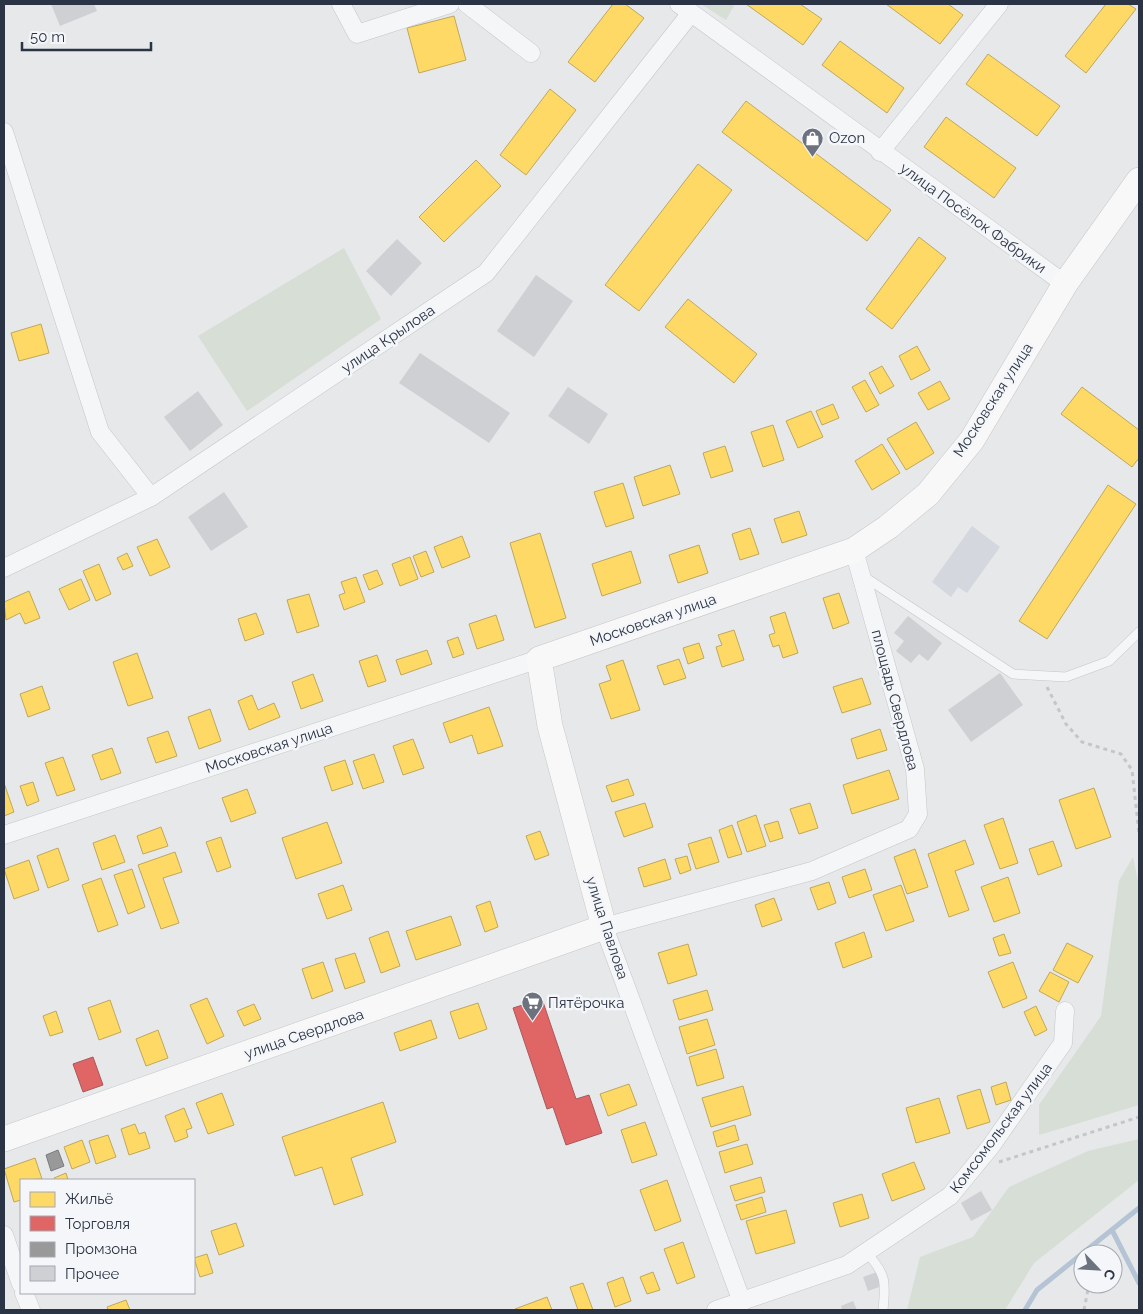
<svg xmlns="http://www.w3.org/2000/svg" width="1143" height="1314" font-family="Raleway,sans-serif">
<style>
.built{fill:#d4d7dd}
.green{fill:#d6ded6}
.homes{fill:#ffd966;stroke:#bfa85c}
.shops{fill:#e06666;stroke:#aa575c}
.industry{fill:#999;stroke:#787b80}
.lines{fill:none;stroke-linecap:round;stroke-linejoin:round}
.stream{stroke:#b4c4d5;stroke-width:5}
.building{fill:#ced0d3}
.lane-casing{stroke:#c4c6c8;stroke-width:10}
.street-casing{stroke:#c4c6c8;stroke-width:19}
.secondary-casing{stroke:#c4c6c8;stroke-width:26}
.path{stroke:#c5c6ca;stroke-width:3;stroke-dasharray:4 4;stroke-linecap:butt}
.lane{stroke:#f5f6f7;stroke-width:9}
.street{stroke:#f5f6f7;stroke-width:18}
.secondary{stroke:#f8f8f8;stroke-width:25}
.labels{text-anchor:middle;stroke-width:5;stroke-linejoin:round;paint-order:stroke}
.poi-label{font-size:15px;fill:#2b3445;stroke:#f4f6f9;text-anchor:start}
.street-label{font-size:15px;fill:#2b3445;stroke:#f4f6f9}
</style>
<rect width="100%" height="100%" fill="#e6e8ea"/>
<!-- built -->
<polygon class="built" points="972,526 1000,547 967,593 958,587 951,597 932,582"/>
<!-- green -->
<g class="green">
<polygon points="701,4 735,4 726,20"/>
<polygon points="344,248 381,319 247,411 198,336"/>
<polygon points="1133,857 1139,886 1139,1105 1039,1135 1039,1105 1101,1016 1119,881"/>
<polygon points="1139,1139 1139,1180 1034,1263 1005,1310 907,1310 920,1257 973,1237 1009,1187 1088,1151"/>
</g>
<!-- homes -->
<g class="homes">
<polygon points="613,4 625,4 644,18 595,82 568,62"/>
<polygon points="746,4 800,4 822,19 803,45"/>
<polygon points="886,4 948,4 963,15 940,44"/>
<polygon points="1106,4 1128,4 1136,9 1086,73 1065,56"/>
<polygon points="454,16 466,60 419,73 407,28"/>
<polygon points="840,41 904,88 887,113 822,65"/>
<polygon points="988,54 1060,106 1037,136 966,84"/>
<polygon points="550,89 576,110 526,175 500,155"/>
<polygon points="746,101 891,210 867,241 722,132"/>
<polygon points="946,117 1016,168 994,198 924,147"/>
<polygon points="476,160 501,186 444,242 419,217"/>
<polygon points="698,164 732,190 639,311 605,285"/>
<polygon points="919,237 946,258 892,329 866,309"/>
<polygon points="688,299 757,354 734,383 665,327"/>
<polygon points="41,324 49,353 19,361 11,333"/>
<polygon points="917,346 930,370 911,380 899,356"/>
<polygon points="882,366 894,386 880,394 869,373"/>
<polygon points="865,380 879,405 866,412 852,387"/>
<polygon points="940,381 950,399 928,410 918,393"/>
<polygon points="1082,387 1139,430 1139,458 1132,467 1061,414"/>
<polygon points="833,404 839,418 822,425 816,411"/>
<polygon points="811,411 823,437 798,448 786,421"/>
<polygon points="916,422 934,453 906,470 887,439"/>
<polygon points="773,425 784,460 763,467 751,432"/>
<polygon points="882,444 900,473 872,490 855,461"/>
<polygon points="725,446 733,471 711,478 703,453"/>
<polygon points="670,465 680,494 643,506 634,477"/>
<polygon points="623,483 634,518 606,527 594,492"/>
<polygon points="1108,485 1136,504 1047,639 1019,621"/>
<polygon points="799,511 807,535 782,543 774,519"/>
<polygon points="750,528 759,554 740,560 732,534"/>
<polygon points="540,533 566,618 535,628 510,543"/>
<polygon points="462,536 470,557 442,568 434,547"/>
<polygon points="157,539 170,567 150,576 137,547"/>
<polygon points="699,545 708,573 678,583 669,555"/>
<polygon points="426,551 434,572 421,577 413,556"/>
<polygon points="631,551 641,583 602,596 592,564"/>
<polygon points="127,553 133,566 123,570 117,558"/>
<polygon points="410,557 418,579 400,586 392,564"/>
<polygon points="99,564 111,594 96,601 83,571"/>
<polygon points="377,570 383,584 369,590 363,575"/>
<polygon points="356,577 365,602 344,610 339,595 345,593 341,582"/>
<polygon points="81,579 90,600 69,610 59,589"/>
<polygon points="29,591 40,618 25,624 20,613 6,620 4,602"/>
<polygon points="839,593 849,623 833,629 823,598"/>
<polygon points="309,594 319,626 297,633 287,600"/>
<polygon points="785,612 798,653 783,658 779,645 773,647 769,635 775,633 770,617"/>
<polygon points="256,613 264,634 245,641 238,619"/>
<polygon points="496,615 504,640 477,649 469,624"/>
<polygon points="734,630 744,660 722,667 716,647 722,645 718,635"/>
<polygon points="458,637 464,654 453,658 447,641"/>
<polygon points="699,643 704,658 688,664 683,648"/>
<polygon points="427,650 432,664 401,675 396,660"/>
<polygon points="137,653 153,698 128,706 113,662"/>
<polygon points="377,655 386,681 368,687 359,661"/>
<polygon points="679,659 686,678 664,685 657,666"/>
<polygon points="623,660 640,710 611,719 599,684 611,680 606,666"/>
<polygon points="313,674 323,701 301,709 292,682"/>
<polygon points="862,678 871,704 842,713 833,687"/>
<polygon points="42,686 50,709 28,717 20,694"/>
<polygon points="252,695 258,710 274,703 280,717 249,730 238,701"/>
<polygon points="489,707 503,746 478,754 472,735 450,743 443,723"/>
<polygon points="210,709 221,741 199,749 188,717"/>
<polygon points="880,729 887,750 857,759 851,739"/>
<polygon points="168,731 177,756 156,763 147,738"/>
<polygon points="413,739 424,768 403,775 393,746"/>
<polygon points="112,748 121,773 101,780 92,755"/>
<polygon points="374,754 384,782 363,789 353,761"/>
<polygon points="63,757 75,790 57,796 45,763"/>
<polygon points="345,760 353,784 332,791 324,767"/>
<polygon points="889,770 899,799 852,814 843,785"/>
<polygon points="628,779 634,795 612,802 606,786"/>
<polygon points="33,782 39,801 27,806 20,786"/>
<polygon points="4,783 14,812 4,816"/>
<polygon points="1094,788 1111,837 1076,849 1059,800"/>
<polygon points="247,789 256,813 231,822 222,798"/>
<polygon points="645,803 653,827 624,837 615,812"/>
<polygon points="810,803 818,828 799,834 790,809"/>
<polygon points="756,815 766,846 747,852 737,822"/>
<polygon points="1003,818 1018,863 1000,869 984,825"/>
<polygon points="778,821 783,838 770,842 764,825"/>
<polygon points="327,822 342,863 296,879 282,838"/>
<polygon points="732,825 742,854 728,858 719,830"/>
<polygon points="161,827 168,846 143,854 137,836"/>
<polygon points="540,831 549,855 535,860 526,836"/>
<polygon points="115,835 125,862 102,870 93,843"/>
<polygon points="221,837 231,867 217,872 206,842"/>
<polygon points="711,837 719,862 696,869 688,844"/>
<polygon points="965,840 974,864 955,871 969,910 949,917 928,854"/>
<polygon points="1053,841 1062,866 1038,875 1029,849"/>
<polygon points="58,848 69,880 48,888 37,856"/>
<polygon points="915,849 928,887 907,894 894,857"/>
<polygon points="175,852 182,872 163,878 179,923 161,929 138,865"/>
<polygon points="687,856 691,870 680,874 675,859"/>
<polygon points="665,859 671,879 644,887 638,868"/>
<polygon points="29,860 39,890 14,899 4,869"/>
<polygon points="132,869 145,907 128,914 114,875"/>
<polygon points="865,869 872,890 849,898 842,877"/>
<polygon points="1008,877 1020,913 994,922 981,887"/>
<polygon points="101,878 118,925 98,932 82,885"/>
<polygon points="829,882 836,903 818,910 810,888"/>
<polygon points="343,885 352,910 327,919 318,894"/>
<polygon points="901,885 914,921 886,931 873,895"/>
<polygon points="774,898 782,920 762,927 755,905"/>
<polygon points="490,901 498,927 485,932 476,906"/>
<polygon points="451,916 461,945 416,960 406,931"/>
<polygon points="388,931 400,966 381,973 369,938"/>
<polygon points="864,932 872,957 843,968 835,943"/>
<polygon points="1004,934 1011,953 999,956 993,938"/>
<polygon points="1067,943 1093,956 1078,983 1053,970"/>
<polygon points="688,944 697,975 668,984 658,953"/>
<polygon points="355,953 365,982 345,989 335,959"/>
<polygon points="323,962 333,991 312,999 302,969"/>
<polygon points="1013,962 1027,998 1003,1008 988,972"/>
<polygon points="1050,972 1069,982 1059,1002 1039,991"/>
<polygon points="707,990 713,1010 679,1020 673,1000"/>
<polygon points="207,998 224,1036 207,1044 190,1005"/>
<polygon points="110,1000 121,1032 99,1040 88,1008"/>
<polygon points="478,1003 487,1029 459,1039 450,1012"/>
<polygon points="254,1004 261,1019 244,1026 237,1011"/>
<polygon points="1036,1006 1047,1030 1035,1036 1024,1012"/>
<polygon points="56,1011 63,1032 50,1036 43,1016"/>
<polygon points="707,1019 715,1045 687,1054 679,1027"/>
<polygon points="431,1020 437,1038 400,1051 394,1033"/>
<polygon points="158,1030 168,1058 146,1066 136,1039"/>
<polygon points="716,1049 724,1078 697,1086 689,1057"/>
<polygon points="1006,1082 1011,1100 996,1105 991,1087"/>
<polygon points="629,1084 637,1105 608,1116 600,1094"/>
<polygon points="743,1086 751,1115 711,1127 702,1098"/>
<polygon points="980,1089 990,1122 967,1129 957,1096"/>
<polygon points="222,1093 234,1125 208,1134 196,1103"/>
<polygon points="939,1098 950,1133 916,1143 906,1108"/>
<polygon points="383,1102 396,1142 351,1158 363,1195 334,1205 322,1167 295,1176 282,1137"/>
<polygon points="184,1108 192,1128 186,1130 188,1137 175,1142 165,1116"/>
<polygon points="645,1122 657,1155 632,1163 621,1130"/>
<polygon points="135,1124 139,1134 145,1132 150,1148 129,1155 121,1129"/>
<polygon points="735,1125 739,1140 717,1147 713,1132"/>
<polygon points="108,1135 116,1157 96,1164 89,1141"/>
<polygon points="82,1140 90,1162 72,1169 64,1147"/>
<polygon points="747,1144 753,1164 725,1173 719,1152"/>
<polygon points="35,1158 42,1179 21,1180 21,1200 14,1202 4,1169"/>
<polygon points="914,1162 925,1189 892,1201 882,1174"/>
<polygon points="66,1173 68,1180 55,1180 54,1178"/>
<polygon points="761,1177 765,1192 735,1201 730,1186"/>
<polygon points="667,1180 681,1221 655,1231 640,1190"/>
<polygon points="862,1194 869,1218 840,1227 833,1203"/>
<polygon points="762,1197 766,1212 741,1220 736,1205"/>
<polygon points="786,1210 795,1243 756,1254 746,1221"/>
<polygon points="236,1223 244,1246 219,1255 211,1231"/>
<polygon points="683,1242 695,1277 677,1284 664,1249"/>
<polygon points="207,1254 213,1273 200,1277 194,1258"/>
<polygon points="653,1272 660,1290 647,1294 640,1277"/>
<polygon points="623,1277 631,1301 615,1307 607,1283"/>
<polygon points="583,1283 593,1310 578,1310 570,1287"/>
<polygon points="547,1297 552,1310 516,1310 515,1309"/>
<polygon points="126,1300 130,1310 108,1310 107,1307"/>
</g>
<!-- shops -->
<g class="shops">
<polygon points="542,999 576,1099 589,1095 602,1133 566,1145 553,1107 547,1109 513,1008"/>
<polygon points="93,1057 103,1085 83,1092 73,1064"/>
</g>
<!-- industry -->
<polygon class="industry" points="58,1150 64,1166 51,1171 46,1155"/>
<g class="lines">
<!-- stream -->
<g class="stream">
<polyline points="1112,1230 1139,1283"/>
<polyline points="1025,1310 1037,1290 1139,1208"/>
</g>
</g>
<!-- building -->
<g class="building">
<polygon points="51,4 94,4 97,11 60,26"/>
<polygon points="397,239 422,263 391,296 366,271"/>
<polygon points="536,275 573,301 534,357 497,331"/>
<polygon points="420,353 510,413 489,443 399,383"/>
<polygon points="568,387 608,414 589,444 548,416"/>
<polygon points="198,391 223,425 190,451 164,417"/>
<polygon points="224,492 248,527 211,551 188,517"/>
<polygon points="908,616 942,643 928,661 919,654 911,663 896,651 904,641 894,633"/>
<polygon points="1000,673 1023,705 971,742 948,710"/>
<polygon points="981,1191 992,1210 971,1221 961,1203"/>
<polygon points="877,1272 882,1286 868,1291 863,1277"/>
<polygon points="853,1301 857,1310 842,1310 841,1306"/>
</g>
<g class="lines">
<defs>
<g id="lane">
<polyline points="863,576 1013,674 1066,677 1109,661 1139,632"/>
<path d="M866,1252C886,1274 886,1281 883,1310"/>
</g>
<g id="street">
<polyline points="341,4 357,34 450,4"/>
<polyline points="467,4 531,53"/>
<polyline points="679,4 1065,284"/>
<polyline points="4,132 100,432 151,497"/>
<polyline points="880,152 999,4"/>
<polyline points="4,568 151,497 486,273 691,13"/>
<polyline points="4,835 539,659"/>
<polyline points="4,1235 21,1284"/>
<polyline points="24,1293 31,1310"/>
<polyline points="742,1302 604,927 812,871 909,829 918,814 915,769 854,550"/>
<polyline points="716,1310 847,1265 950,1196 991,1146 1063,1043 1065,1011"/>
</g>
<polyline id="secondary" points="4,1139 604,927 550,726 539,659 854,550 888,527 928,494 972,440 1065,284 1139,180"/>
</defs>
<!-- lane casing -->
<use href="#lane" class="lane-casing"/>
<!-- street casing -->
<use href="#street" class="street-casing"/>
<!-- secondary casing -->
<use href="#secondary" class="secondary-casing"/>
<!-- path -->
<g class="path">
<polyline points="1047,687 1066,724 1082,742 1121,754 1132,770 1139,833"/>
<polyline points="999,1162 1139,1117"/>
<polyline points="1084,1310 1089,1284"/>
</g>
<!-- lane -->
<use href="#lane" class="lane"/>
<!-- street -->
<use href="#street" class="street"/>
<!-- secondary -->
<use href="#secondary" class="secondary"/>
</g>
<!-- icons -->
<defs>
<symbol id="shop-pin" viewBox="-11 -11 22 30"><path d="M0 17L-7.5 6A9.5 9.5 0 1 1 7.5 6Z" fill="#6c737f" stroke="#f4f6f9"/><path d="M-5-2.5h2.3a2.7 3.5 0 0 1 5.4 0H5L5.5 6h-11ZM-1.5-2.5h3a1.5 2.3 0 0 0-3 0Z" fill="#fff"/></symbol>
<symbol id="supermarket-pin" viewBox="-11 -11 22 30"><path d="M0 17L-7.5 6A9.5 9.5 0 1 1 7.5 6Z" fill="#6c737f" stroke="#f4f6f9"/><path d="M-6-5.5h2.5l.6 2H6L4.5 2H-2.5L-4.4-4H-6ZM-1.5 3.2a1.3 1.3 0 1 0 .1 0ZM3 3.2a1.3 1.3 0 1 0 .1 0Z" fill="#fff"/></symbol>
</defs>
<g fill-rule="evenodd">
<use href="#shop-pin" x="800" y="126" width="25" height="34"/>
<use href="#supermarket-pin" x="520" y="990" width="25" height="34"/>
</g>
<g class="labels">
<!-- poi labels -->
<g class="poi-label">
<text x="829" y="143">Ozon</text>
<text x="548" y="1008">Пятёрочка</text>
</g>
<!-- street labels -->
<g class="street-label">
<text transform="translate(973 218) rotate(36)" y="5">улица Посёлок Фабрики</text>
<text transform="translate(388 339) rotate(-34)" y="5">улица Крылова</text>
<text transform="translate(993 400) rotate(-57)" y="5">Московская улица</text>
<text transform="translate(653 620) rotate(-19)" y="5">Московская улица</text>
<text transform="translate(895 700) rotate(75)" y="5">площадь Свердлова</text>
<text transform="translate(269 748) rotate(-18)" y="5">Московская улица</text>
<text transform="translate(607 928) rotate(72)" y="5">улица Павлова</text>
<text transform="translate(304 1034) rotate(-19)" y="5">улица Свердлова</text>
<text transform="translate(1001 1128) rotate(-53)" y="5">Комсомольская улица</text>
</g>
</g>
<!-- border -->
<rect width="1143" height="1314" fill="none" stroke="#2b3445" stroke-width="10"/>
<!-- legend -->
<rect x="20" y="1179" width="175" height="115" fill="#f4f6f9" stroke="#a4a8b1"/>
<rect x="30" y="1192" width="25" height="15" fill="#ffd966" stroke="#a4a8b1"/>
<text x="65" y="1204" font-size="15" fill="#2b3445">Жильё</text>
<rect x="30" y="1216" width="25" height="15" fill="#e06666" stroke="#a4a8b1"/>
<text x="65" y="1229" font-size="15" fill="#2b3445">Торговля</text>
<rect x="30" y="1242" width="25" height="15" fill="#999999" stroke="#a4a8b1"/>
<text x="65" y="1254" font-size="15" fill="#2b3445">Промзона</text>
<rect x="30" y="1266" width="25" height="15" fill="#ced0d3" stroke="#a4a8b1"/>
<text x="65" y="1279" font-size="15" fill="#2b3445">Прочее</text>
<!-- north arrow -->
<g transform="translate(1098 1269) rotate(115)"><circle r="24" fill="#f4f6f9" stroke="#a4a8b1"/>
<path d="M0-4L9 19L0 12L-9 19Z" fill="#6c737f"/>
<text y="-8" font-size="14" font-weight="bold" text-anchor="middle" fill="#2b3445">С</text>
</g>
<!-- scale -->
<path d="M22 42v8h129v-8" fill="none" stroke="#2b3445" stroke-width="2.5"/>
<text x="30" y="42" font-size="15" fill="#2b3445" stroke="#f4f6f9" stroke-width="4" paint-order="stroke">50 m</text>
</svg>
